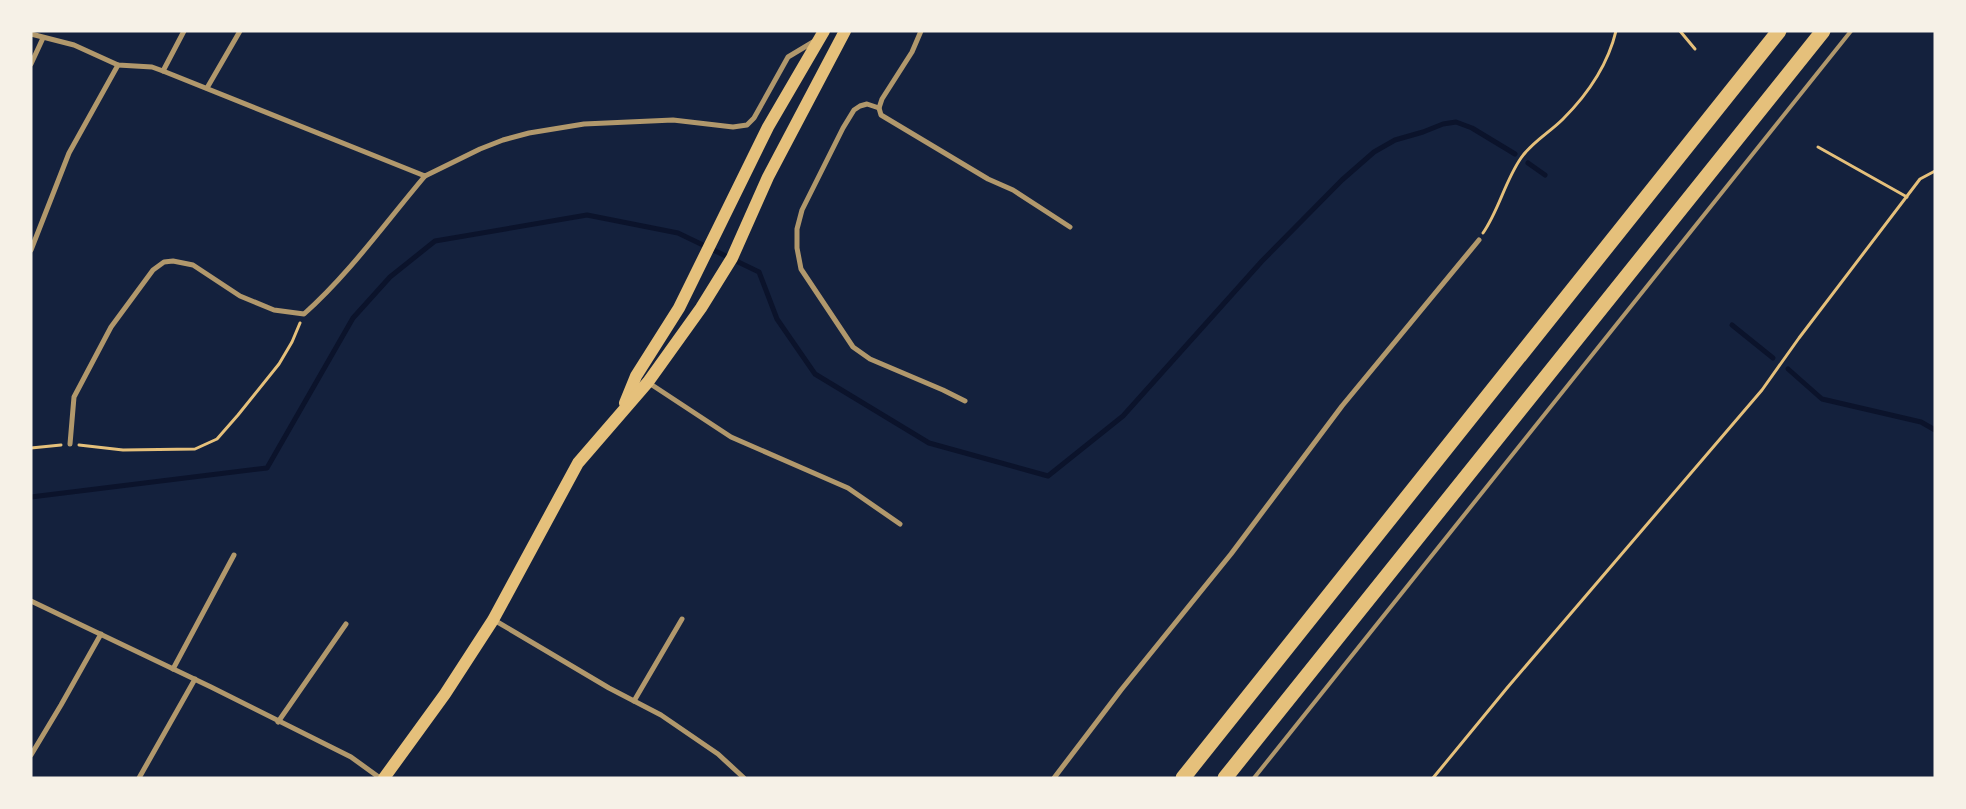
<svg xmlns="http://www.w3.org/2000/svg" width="1966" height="809" font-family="Cabin,sans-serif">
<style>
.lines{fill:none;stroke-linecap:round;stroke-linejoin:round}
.stream{stroke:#0b132b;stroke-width:5}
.path{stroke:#e5c07b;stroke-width:3}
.service{stroke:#b1986c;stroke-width:4}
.minor{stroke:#b1986c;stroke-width:5}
.primary{stroke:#e5c07b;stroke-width:12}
.motorway{stroke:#e5c07b;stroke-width:15}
</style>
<rect width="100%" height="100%" fill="#14213d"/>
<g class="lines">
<!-- stream -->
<g class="stream">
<polyline points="1528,163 1545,175"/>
<polyline points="1732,325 1773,358"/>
<polyline points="1788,369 1822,399 1921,422 1935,430"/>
<polyline points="31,497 267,468 353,318 390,277 435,241 587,215 678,233 759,272 777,319 815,374 929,443 1048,476 1123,416 1262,261 1342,180 1374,152 1395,140 1423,132 1443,124 1456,122 1472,128 1515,154"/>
</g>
<!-- path -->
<g class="path">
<polyline points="1680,31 1695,49"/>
<polyline points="1818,147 1907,197"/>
<path d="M1483,233C1499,210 1505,181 1521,158C1532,142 1549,133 1563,119C1587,95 1608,64 1616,31"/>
<polyline points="79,445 123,450 195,449 217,439 238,415 279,364 292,342 300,323"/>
<polyline points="31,448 61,445"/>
<polyline points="1433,778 1507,688 1762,390 1799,338 1920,179 1935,171"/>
</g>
<!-- service -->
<polyline class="service" points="1254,778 1851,31"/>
<!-- minor -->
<g class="minor">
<polyline points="921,31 912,52 882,99 879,108 881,115 988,179 1013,190 1070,227"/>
<polyline points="31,34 74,45 118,65 152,67 163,71 425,176 480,149 503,140 529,133 584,124 673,120 733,127 747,125 754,118 788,57 813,42"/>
<polyline points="31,64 43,38"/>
<polyline points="163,71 184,31"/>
<polyline points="207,88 240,31"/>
<polyline points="879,108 867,104 860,106 854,110 843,128 802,210 797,229 797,248 801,269 853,347 870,359 943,390 965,401"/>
<polyline points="31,250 69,153 118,65"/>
<polyline points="649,383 731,437 848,488 900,524"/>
<path d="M70,444L74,397L111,327L153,270L164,262L173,261L193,265L240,296L274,310L304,314C349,274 386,222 425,176"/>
<polyline points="31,601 211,687 351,757 380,778"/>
<polyline points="494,620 609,688 661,715 718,754 744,778"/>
<polyline points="173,669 234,555"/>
<polyline points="634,701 682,619"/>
<polyline points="278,722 346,624"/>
<polyline points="31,755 61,705 101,634"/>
<polyline points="139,778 195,679"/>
<polyline points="1054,778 1121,690 1231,554 1342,406 1479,240"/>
</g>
<!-- primary -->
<g class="primary">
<polyline points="625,403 636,376 679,308 768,127 824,31"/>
<polyline points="384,778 445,694 493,620 578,463 648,382 701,308 732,258 768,177 845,31"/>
</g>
<!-- motorway -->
<g class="motorway">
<polyline points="1183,778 1779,31"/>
<polyline points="1225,778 1823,31"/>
</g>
</g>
<!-- border -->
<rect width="1966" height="809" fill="none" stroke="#f6f1e7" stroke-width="65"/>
</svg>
